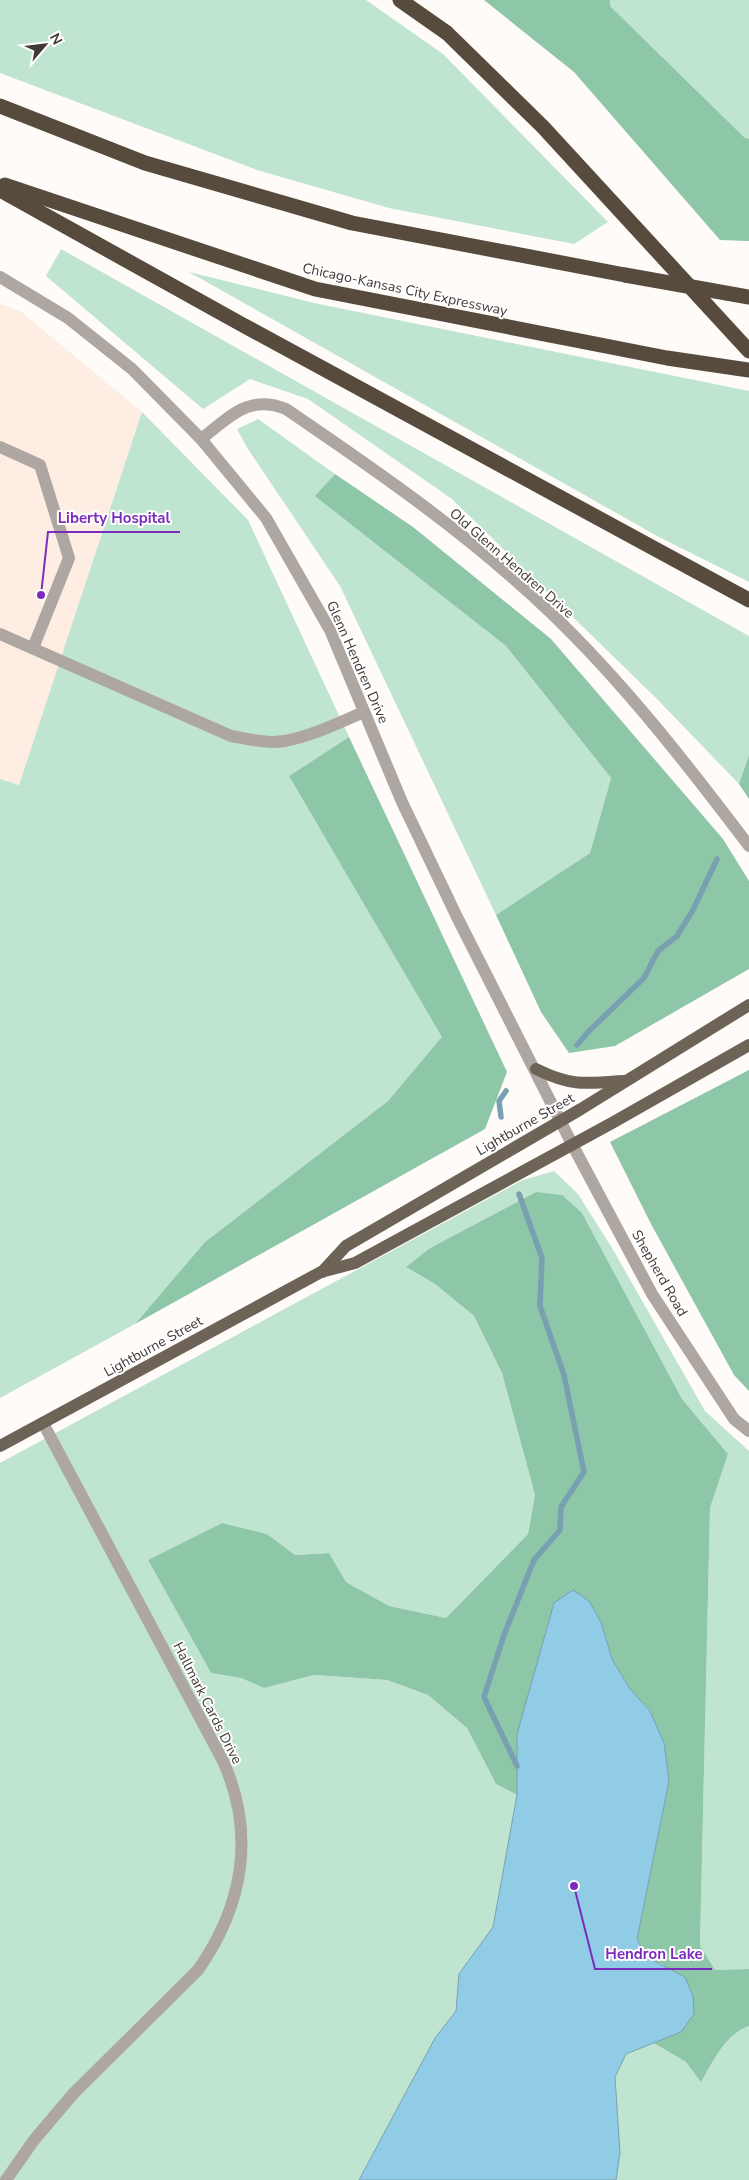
<svg xmlns="http://www.w3.org/2000/svg" width="749" height="2180" font-family="'Nunito Sans',sans-serif">
<style>
.built{fill:#fdede3}
.green{fill:#bfe4cf}
.forest{fill:#8ec6a8}
.water{fill:#90cce6;stroke:#78a0b1}
.lines{fill:none;stroke-linecap:round;stroke-linejoin:round}
.stream{stroke:#78a0b1;stroke-width:5.5}
.minor{stroke:#aea7a1;stroke-width:12}
.major{stroke:#6d6357;stroke-width:12}
.highway{stroke:#574b3d;stroke-width:15}
.highway-bridge{stroke:#574b3d;stroke-width:15}
.labels{text-anchor:middle;stroke-width:4;stroke-linejoin:round;paint-order:stroke}
.street-label{font-size:14px;fill:#413935;stroke:#fff}
.leader{fill:none;stroke:#7b2cbf;stroke-width:2}
.callout-dot{fill:#7b2cbf;stroke:#fff;stroke-width:2}
.callout-label{font-size:15px;text-anchor:middle;font-weight:bold;fill:#7b2cbf;stroke:#fff;stroke-width:4;stroke-linejoin:round;paint-order:stroke}
</style>
<rect width="100%" height="100%" fill="#fefbf8"/>
<!-- built -->
<polygon class="built" points="0,304 20,311 142,412 19,785 0,779"/>
<!-- green -->
<g class="green">
<polygon points="0,0 366,0 443,54 608,222 574,244 389,208 257,170 0,73"/>
<polygon points="610,0 749,0 749,139 745,138 610,6"/>
<polygon points="61,249 749,636 749,755 739,784 658,700 452,499 308,399 250,379 203,409 46,276"/>
<polygon points="189,272 314,303 749,391 749,582 659,537"/>
<polygon points="142,412 248,520 349,737 289,776 443,1037 388,1101 205,1242 135,1324 0,1398 0,779 19,785"/>
<polygon points="258,419 335,474 316,496 506,646 611,778 590,853 496,915 340,586 248,449 237,429"/>
<polygon points="554,1171 578,1194 612,1248 705,1411 749,1451 749,1969 715,1970 700,1947 710,1508 728,1454 682,1399 582,1213 536,1192 430,1248 406,1267 435,1284 474,1316 502,1373 535,1495 528,1534 446,1618 389,1606 346,1582 329,1553 295,1555 267,1534 222,1523 148,1560 211,1673 241,1678 264,1688 314,1675 387,1680 428,1695 467,1728 496,1784 517,1795 493,1927 459,1974 456,2011 435,2038 359,2180 0,2180 0,1463 523,1180"/>
<path d="M749,2026V2180H616L620,2153L615,2077L626,2054L652,2042L686,2062L701,2081C713,2061 726,2035 749,2026Z"/>
</g>
<!-- forest -->
<g class="forest">
<polygon points="484,0 610,0 610,6 745,138 749,139 749,241 720,240 574,72"/>
<polygon points="335,474 413,527 551,639 723,839 749,881 749,969 615,1046 569,1053 541,1012 496,915 590,853 611,778 506,646 315,496"/>
<polygon points="349,737 507,1072 485,1129 135,1324 205,1242 388,1101 442,1037 289,776"/>
<polygon points="749,755 749,799 739,784"/>
<polygon points="749,1070 749,1391 734,1375 651,1224 610,1142"/>
<path d="M536,1192L562,1195L582,1213L682,1399L728,1454L710,1508L700,1946L715,1970L749,1969V2026C725,2035 713,2061 701,2082L686,2062L652,2042L681,2032L663,1965L646,1957L637,1939L669,1781L650,1711L630,1689L612,1659L601,1622L517,1734V1795L496,1784L467,1728L428,1695L387,1680L314,1675L264,1688L241,1678L211,1673L148,1560L222,1523L267,1534L295,1555L329,1553L346,1582L389,1606L446,1618L528,1534L535,1495L502,1373L474,1316L435,1284L406,1267L430,1248Z"/>
</g>
<!-- water -->
<polygon class="water" points="573,1590 589,1601 601,1622 612,1659 630,1689 650,1711 664,1743 669,1781 637,1939 646,1957 685,1977 693,1996 694,2014 681,2032 626,2054 615,2077 620,2153 616,2180 359,2180 435,2038 456,2011 459,1974 493,1927 517,1795 517,1734 554,1603"/>
<g class="lines">
<!-- stream -->
<g class="stream">
<polyline points="577,1045 589,1031 644,978 658,951 677,936 693,910 717,859"/>
<polyline points="501,1117 499,1101 506,1091"/>
<polyline points="517,1766 484,1697 504,1635 534,1560 560,1530 561,1507 584,1472 564,1375 540,1306 542,1258 519,1194"/>
</g>
<!-- minor -->
<g class="minor">
<polyline points="0,277 68,318 132,369 201,439 266,518 330,630 402,802 457,917 572,1144 652,1294 734,1419 749,1431"/>
<path d="M201,439C230,417 248,394 286,409C377,471 470,535 550,612C624,683 687,764 749,846"/>
<polyline points="0,447 40,465 69,558 33,648"/>
<path d="M0,634L231,736C248,739 267,744 284,741C312,736 338,723 364,712"/>
<path d="M6,2180L34,2140L73,2094L198,1970C243,1906 256,1834 223,1761L43,1423"/>
</g>
<!-- major -->
<g class="major">
<path d="M536,1069C570,1086 585,1084 622,1081"/>
<polyline points="322,1272 346,1246 581,1109 749,1005"/>
<polyline points="0,1446 321,1272 355,1263 612,1123 749,1045"/>
</g>
<!-- highway -->
<g class="highway">
<polyline points="400,0 447,33 543,127 749,351"/>
<polyline points="0,106 145,163 352,223 625,275"/>
<polyline points="5,185 315,289 667,358 749,370"/>
<polyline points="0,190 241,324 749,600"/>
</g>
<!-- highway-bridge -->
<polyline class="highway-bridge" points="625,275 749,297"/>
</g>
<g class="labels">
<!-- street labels -->
<g class="street-label">
<text transform="translate(405 289) rotate(12)" y="5">Chicago-Kansas City Expressway</text>
<text transform="translate(512 563) rotate(41)" y="5">Old Glenn Hendren Drive</text>
<text transform="translate(358 662) rotate(66)" y="5">Glenn Hendren Drive</text>
<text transform="translate(525 1124) rotate(-30)" y="5">Lightburne Street</text>
<text transform="translate(660 1273) rotate(60)" y="5">Shepherd Road</text>
<text transform="translate(153 1346) rotate(-29)" y="5">Lightburne Street</text>
<text transform="translate(208 1703) rotate(63)" y="5">Hallmark Cards Drive</text>
</g>
</g>
<!-- callouts -->
<path class="leader" d="M41 595L48 532H180M574 1886L595 1969H712"/>
<g class="callout-dot">
<circle cx="41" cy="595" r="5"/>
<circle cx="574" cy="1886" r="5"/>
</g>
<g class="callout-label">
<text x="114" y="523">Liberty Hospital</text>
<text x="654" y="1959">Hendron Lake</text>
</g>
<!-- north arrow -->
<g transform="translate(45 45) rotate(62)" stroke="#ffffff" stroke-width="4" paint-order="stroke">
<path d="M0-4L9 19L0 12L-9 19Z" fill="#413935"/>
<text y="-8" font-size="14" font-weight="bold" text-anchor="middle" fill="#413935">N</text>
</g>
</svg>
